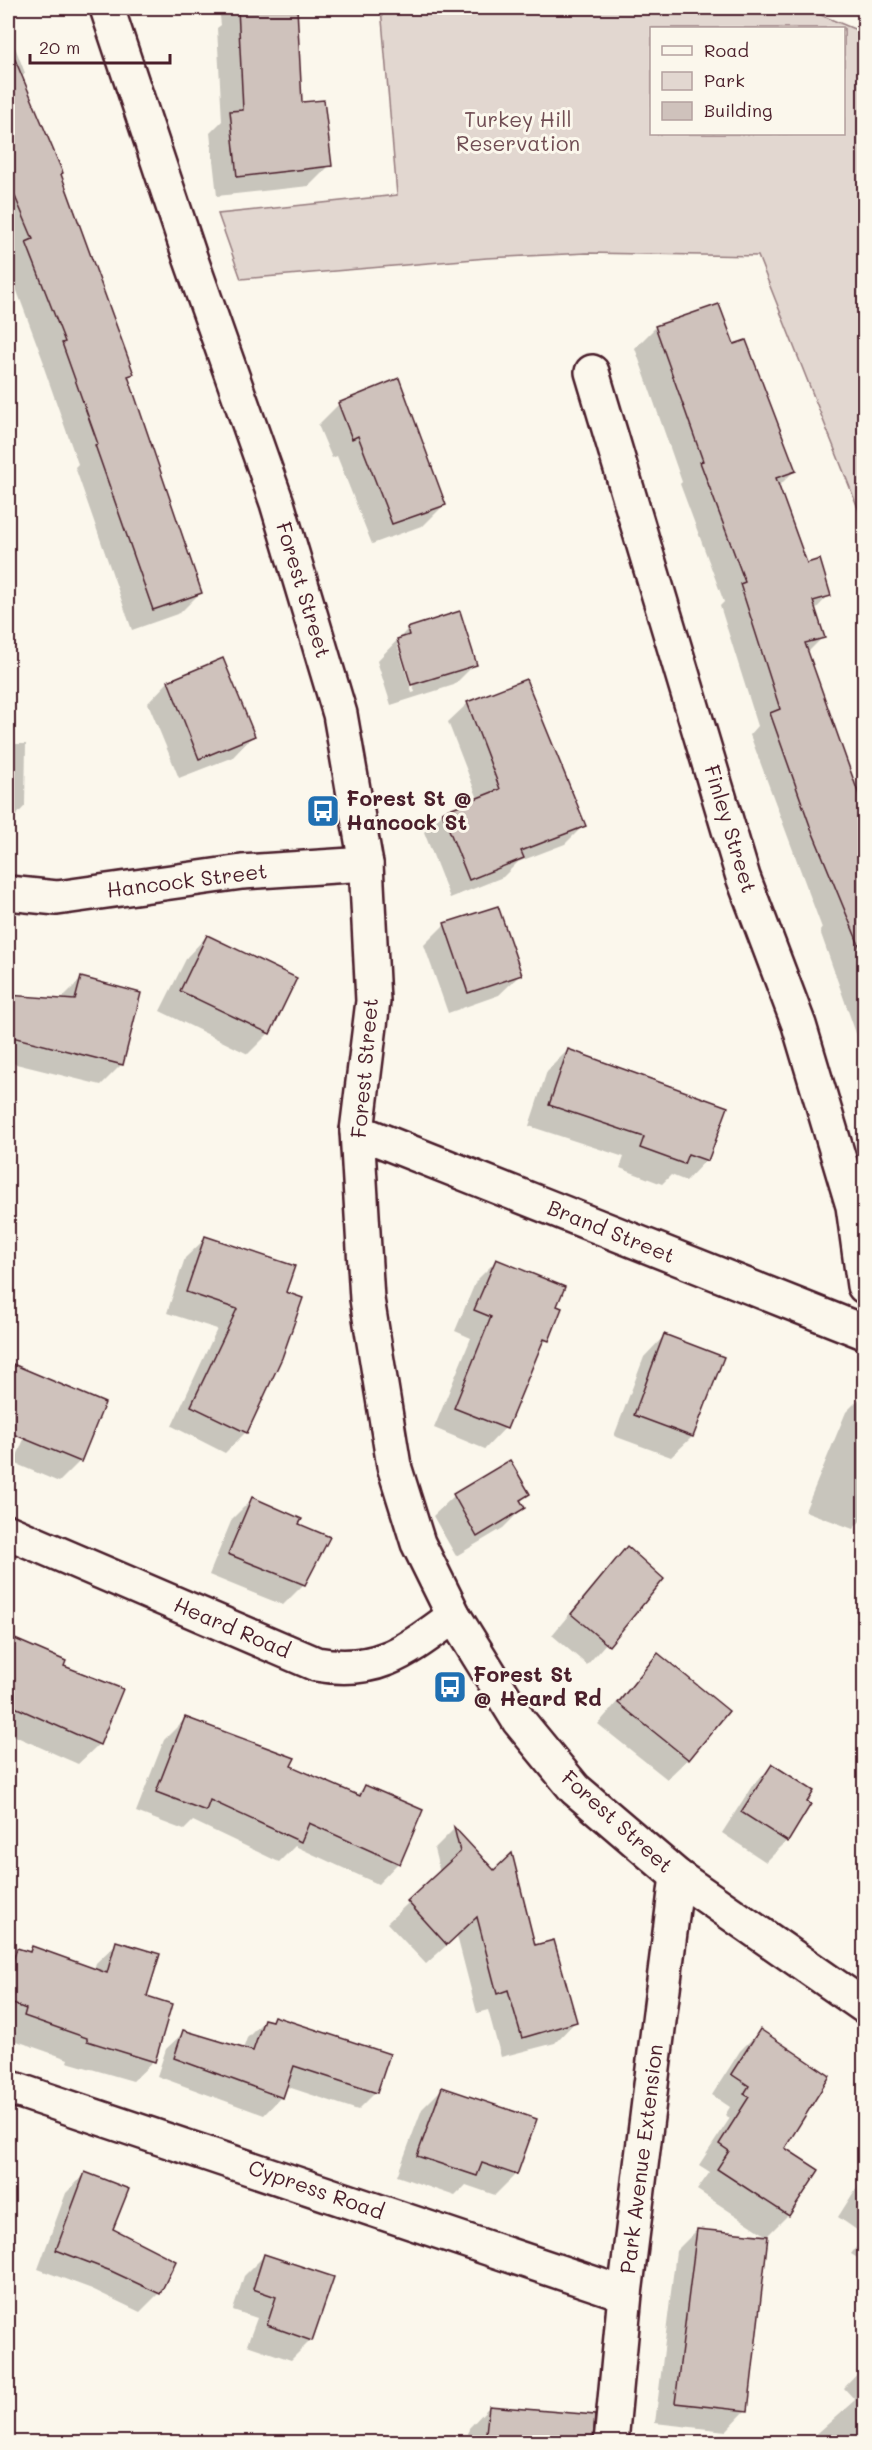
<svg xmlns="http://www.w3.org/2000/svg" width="872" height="2450" font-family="Mali,sans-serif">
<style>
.green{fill:#e2d7d0;stroke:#967b7e;stroke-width:1.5;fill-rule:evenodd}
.shadow{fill:#0003;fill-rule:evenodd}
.building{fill:#cfc2bc;stroke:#4a1f2b;stroke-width:1.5}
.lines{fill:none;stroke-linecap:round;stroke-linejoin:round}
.street-casing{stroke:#4a1f2b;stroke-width:38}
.secondary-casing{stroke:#4a1f2b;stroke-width:38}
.street{stroke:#fbf7ec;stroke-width:33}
.secondary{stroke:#fbf7ec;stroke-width:33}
.labels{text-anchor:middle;stroke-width:6;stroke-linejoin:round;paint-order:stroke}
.park-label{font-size:21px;fill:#704d54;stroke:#fbf7ec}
.street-label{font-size:21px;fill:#4a1f2b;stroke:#fbf7ec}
.poi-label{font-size:21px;font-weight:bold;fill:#4a1f2b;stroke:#fbf7ec;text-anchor:start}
</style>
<rect width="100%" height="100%" fill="#fbf7ec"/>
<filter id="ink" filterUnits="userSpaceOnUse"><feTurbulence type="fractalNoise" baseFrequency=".0167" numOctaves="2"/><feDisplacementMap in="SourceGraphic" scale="12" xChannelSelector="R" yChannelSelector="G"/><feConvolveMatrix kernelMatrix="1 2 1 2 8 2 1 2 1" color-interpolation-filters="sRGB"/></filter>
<g filter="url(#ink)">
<!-- green -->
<path class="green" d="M381,8H804L864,33V523L758,256L587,253L487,258L241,279L218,214L397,195ZM652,28H844V134H652Z"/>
<!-- shadow -->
<g class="shadow">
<polygon points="219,8 295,8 301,104 330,165 309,186 217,196 210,133 222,121 217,28 221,25"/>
<polygon points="8,29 25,73 21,78 98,275 132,373 128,378 201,592 180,613 132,630 75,467 78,464 43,365 44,363 8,267 12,258 8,247"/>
<polygon points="656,327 733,346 794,471 778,487 806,565 829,595 815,610 823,637 807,653 864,816 864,1056 820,931 822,928 750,735 758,726 720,606 724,602 680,484 682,482 635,348"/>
<polygon points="339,404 445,504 424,525 372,544 337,456 332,458 318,425"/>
<path d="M407,630L475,664L454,685L391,705L377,661ZM397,644H400L415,692L412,693Z"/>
<polygon points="525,681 584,825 565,844 518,862 503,877 450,898 424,832 443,813 478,799 448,722 467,704"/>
<polygon points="168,682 253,736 233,757 179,778 148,703"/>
<polygon points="8,744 26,744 25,806 8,824"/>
<polygon points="445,924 520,975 499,995 448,1013 424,945"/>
<polygon points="207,936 269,1033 248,1054 160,1011 187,957"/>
<polygon points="81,979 122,1064 101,1085 8,1062 8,996 60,1000"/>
<polygon points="568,1050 706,1160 686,1181 671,1175 662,1184 620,1168 624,1157 529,1126 547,1071"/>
<polygon points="206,1238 285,1293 246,1432 225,1453 172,1426 217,1329 167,1313 185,1258"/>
<polygon points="496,1261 556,1307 547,1340 537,1350 505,1428 485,1449 434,1428 471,1338 455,1331 476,1281"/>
<polygon points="664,1336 722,1358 692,1437 671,1457 614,1436 644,1357"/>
<polygon points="864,1394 864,1517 853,1529 805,1511 846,1412"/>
<polygon points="104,1404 79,1462 59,1482 14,1463 38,1406"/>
<polygon points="510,1462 528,1494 520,1502 523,1508 503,1528 456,1556 433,1516 454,1496"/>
<polygon points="252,1499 297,1525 304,1584 283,1605 209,1575 232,1519"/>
<polygon points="627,1548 662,1579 587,1665 552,1635 607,1569"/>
<polygon points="10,1639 62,1666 99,1744 78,1764 8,1733 8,1641"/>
<polygon points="658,1655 688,1759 667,1779 598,1724"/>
<polygon points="185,1719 356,1796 365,1786 398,1863 378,1884 295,1846 279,1862 193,1821 184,1830 136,1812 164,1740"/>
<polygon points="772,1766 787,1841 766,1862 722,1833 752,1786"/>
<polygon points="454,1829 494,1872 575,2022 555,2043 501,2057 488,2010 477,2013 457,1936 426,1964 387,1923 440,1873 434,1849"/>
<polygon points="117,1943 145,1997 154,2061 133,2081 67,2062 68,2059 8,2038 8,1960 18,1950 27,1953 32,1947 94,1970 96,1963"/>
<polygon points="274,2018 376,2092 358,2110 285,2086 281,2097 264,2115 157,2076 166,2049 184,2032 243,2049 247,2038 265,2020 270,2022"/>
<polygon points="760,2031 783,2149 817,2170 788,2215 767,2236 697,2190 710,2172 699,2165 730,2118 725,2115 730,2107 712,2095 740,2051"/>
<polygon points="442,2089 516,2174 495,2195 466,2185 455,2196 397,2176 422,2109"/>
<polygon points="85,2174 112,2230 174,2262 159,2293 140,2312 92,2289 38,2269 66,2193"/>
<polygon points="864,2176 864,2235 838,2217"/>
<polygon points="697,2230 746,2410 726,2431 655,2423 676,2251"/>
<polygon points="864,2237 864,2262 851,2254"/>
<polygon points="265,2255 311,2340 291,2360 247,2345 257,2318 233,2310 244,2276"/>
<polygon points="864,2367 864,2442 829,2442 830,2441 811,2439 855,2400 844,2388"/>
<polygon points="489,2407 546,2418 544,2442 467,2442 469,2428"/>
</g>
<!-- building -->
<g class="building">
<polygon points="238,8 297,8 302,102 324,100 332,166 237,177 230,111 243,110"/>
<polygon points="8,43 63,173 61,174 134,374 128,376 202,593 153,610 95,445 98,444 62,343 65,342 26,242 33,239 8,180"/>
<polygon points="719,304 734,344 746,340 796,471 776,478 807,563 820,559 831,596 813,601 825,638 805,643 864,809 864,957 810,826 770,713 780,709 740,584 745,582 700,462 703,461 655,326"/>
<polygon points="399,378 446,505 392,524 358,436 352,439 338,403"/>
<polygon points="460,611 477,665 411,685 397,639 409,635 407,628"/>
<polygon points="223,658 255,736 199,759 168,681"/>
<polygon points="526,679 586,826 521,851 524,858 469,880 442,812 500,789 467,702"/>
<polygon points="498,906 522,975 468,993 444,923"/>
<polygon points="207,935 297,978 270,1034 180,991"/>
<polygon points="81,977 141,993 123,1065 8,1036 8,995 75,1000"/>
<polygon points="568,1049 728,1107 708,1161 688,1154 684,1164 640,1148 644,1137 549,1105"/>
<polygon points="205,1236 295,1266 286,1292 303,1298 282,1358 247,1433 191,1406 237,1309 186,1292"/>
<polygon points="496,1259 565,1287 557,1306 562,1308 549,1341 544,1339 507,1429 454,1408 491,1317 474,1310"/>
<polygon points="664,1334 724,1357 693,1437 634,1415"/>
<polygon points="8,1362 105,1403 81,1462 8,1432"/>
<polygon points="510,1460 530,1494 520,1500 525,1508 477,1537 453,1494"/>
<polygon points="252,1497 302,1519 299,1524 330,1537 305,1585 228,1554"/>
<polygon points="627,1546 664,1579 609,1646 571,1614"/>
<polygon points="8,1636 66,1661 64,1666 123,1689 100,1745 8,1704"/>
<polygon points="658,1653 729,1711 689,1760 618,1703"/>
<polygon points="185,1717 295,1758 291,1766 360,1796 365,1785 423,1810 400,1864 309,1823 301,1842 210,1800 206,1811 156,1792"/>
<polygon points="772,1764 814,1791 807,1802 811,1804 788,1842 741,1812"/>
<polygon points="454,1827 494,1870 512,1853 535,1945 554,1940 577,2022 522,2038 508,1990 497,1994 477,1917 447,1945 407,1901 460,1852"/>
<polygon points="116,1941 160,1954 147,1996 172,2004 155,2062 87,2041 87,2038 24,2016 26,2009 8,2002 8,1976 17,1948 30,1952 32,1946 107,1973"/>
<polygon points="274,2016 390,2054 377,2093 294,2066 283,2098 174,2058 183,2030 253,2051 264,2019 272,2021"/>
<polygon points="760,2029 830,2076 785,2148 819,2170 789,2216 717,2169 729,2151 719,2144 749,2097 744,2094 749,2086 731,2074"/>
<polygon points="442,2087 537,2119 517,2175 482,2163 477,2176 417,2156"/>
<polygon points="85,2172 129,2189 113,2229 176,2261 160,2294 111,2271 56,2250"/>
<polygon points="697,2229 768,2236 748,2411 675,2403"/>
<polygon points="264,2254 334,2277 312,2341 267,2325 276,2297 253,2289"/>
<polygon points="489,2406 595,2415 593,2442 485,2442"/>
</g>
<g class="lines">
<defs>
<g id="street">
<polyline points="592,372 743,877 799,1025 853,1206 864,1286"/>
<polyline points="8,893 57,898 242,872 366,864"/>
<polyline points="357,1131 864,1332"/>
<path d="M8,1532L316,1664C378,1675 406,1651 454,1616"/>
<polyline points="8,2087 625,2294"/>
</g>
<g id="secondary">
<polyline points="107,8 190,257 277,503 340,714 366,864 373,1001 357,1131 367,1299 394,1466 418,1543 454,1616 519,1721 575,1789 677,1876 864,2006"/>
<polyline points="611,2442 625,2294 677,1876"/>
</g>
</defs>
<!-- street casing -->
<use href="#street" class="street-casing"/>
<!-- secondary casing -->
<use href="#secondary" class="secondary-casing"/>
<!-- street -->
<use href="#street" class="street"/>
<!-- secondary -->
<use href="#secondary" class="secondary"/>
</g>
</g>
<!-- icons -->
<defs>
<symbol id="bus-square" viewBox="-11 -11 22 22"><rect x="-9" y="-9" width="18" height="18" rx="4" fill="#1f6fb2" stroke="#fbf7ec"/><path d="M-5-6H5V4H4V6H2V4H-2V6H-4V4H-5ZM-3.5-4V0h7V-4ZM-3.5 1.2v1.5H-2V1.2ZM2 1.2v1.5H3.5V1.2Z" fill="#fff"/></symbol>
</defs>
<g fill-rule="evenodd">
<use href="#bus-square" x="304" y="792" width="38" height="38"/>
<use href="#bus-square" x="431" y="1668" width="38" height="38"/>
</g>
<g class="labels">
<!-- park labels -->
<g class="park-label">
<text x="518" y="127">Turkey Hill<tspan x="518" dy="24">Reservation</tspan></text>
</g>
<!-- street labels -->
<g class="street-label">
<text transform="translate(303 590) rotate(73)" y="7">Forest Street</text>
<text transform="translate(730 829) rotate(73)" y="7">Finley Street</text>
<text transform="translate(187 881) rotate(-7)" y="7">Hancock Street</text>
<text transform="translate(365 1068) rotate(-85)" y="7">Forest Street</text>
<text transform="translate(611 1232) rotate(22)" y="7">Brand Street</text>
<text transform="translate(232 1628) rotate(23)" y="7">Heard Road</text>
<text transform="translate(617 1822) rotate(42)" y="7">Forest Street</text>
<text transform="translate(642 2159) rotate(-83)" y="7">Park Avenue Extension</text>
<text transform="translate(316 2190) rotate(19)" y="7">Cypress Road</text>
</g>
<!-- poi labels -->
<g class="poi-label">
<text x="346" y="806">Forest St @<tspan x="346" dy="24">Hancock St</tspan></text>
<text x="473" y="1682">Forest St<tspan x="473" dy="24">@ Heard Rd</tspan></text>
</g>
</g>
<!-- margin -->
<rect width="872" height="2450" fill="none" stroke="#fbf7ec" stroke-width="30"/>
<rect x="15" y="15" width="842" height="2420" fill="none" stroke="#4a1f2b" stroke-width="2" filter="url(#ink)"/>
<!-- legend -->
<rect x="650" y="27" width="195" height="108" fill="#fbf7ec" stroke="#b4a19f" stroke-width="1.5"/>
<rect x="662" y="46" width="30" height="9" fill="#fbf7ec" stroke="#b4a19f" stroke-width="1.5"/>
<text x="704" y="57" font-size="18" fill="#4a1f2b">Road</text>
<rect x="662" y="72" width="30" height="18" fill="#e2d7d0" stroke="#b4a19f" stroke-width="1.5"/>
<text x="704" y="87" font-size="18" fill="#4a1f2b">Park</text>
<rect x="662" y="102" width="30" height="18" fill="#cfc2bc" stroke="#b4a19f" stroke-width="1.5"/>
<text x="704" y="117" font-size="18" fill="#4a1f2b">Building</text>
<!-- scale -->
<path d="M30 54v9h140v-9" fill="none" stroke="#4a1f2b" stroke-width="3"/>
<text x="39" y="54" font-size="18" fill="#4a1f2b" stroke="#fbf7ec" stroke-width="4.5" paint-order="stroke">20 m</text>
</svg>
